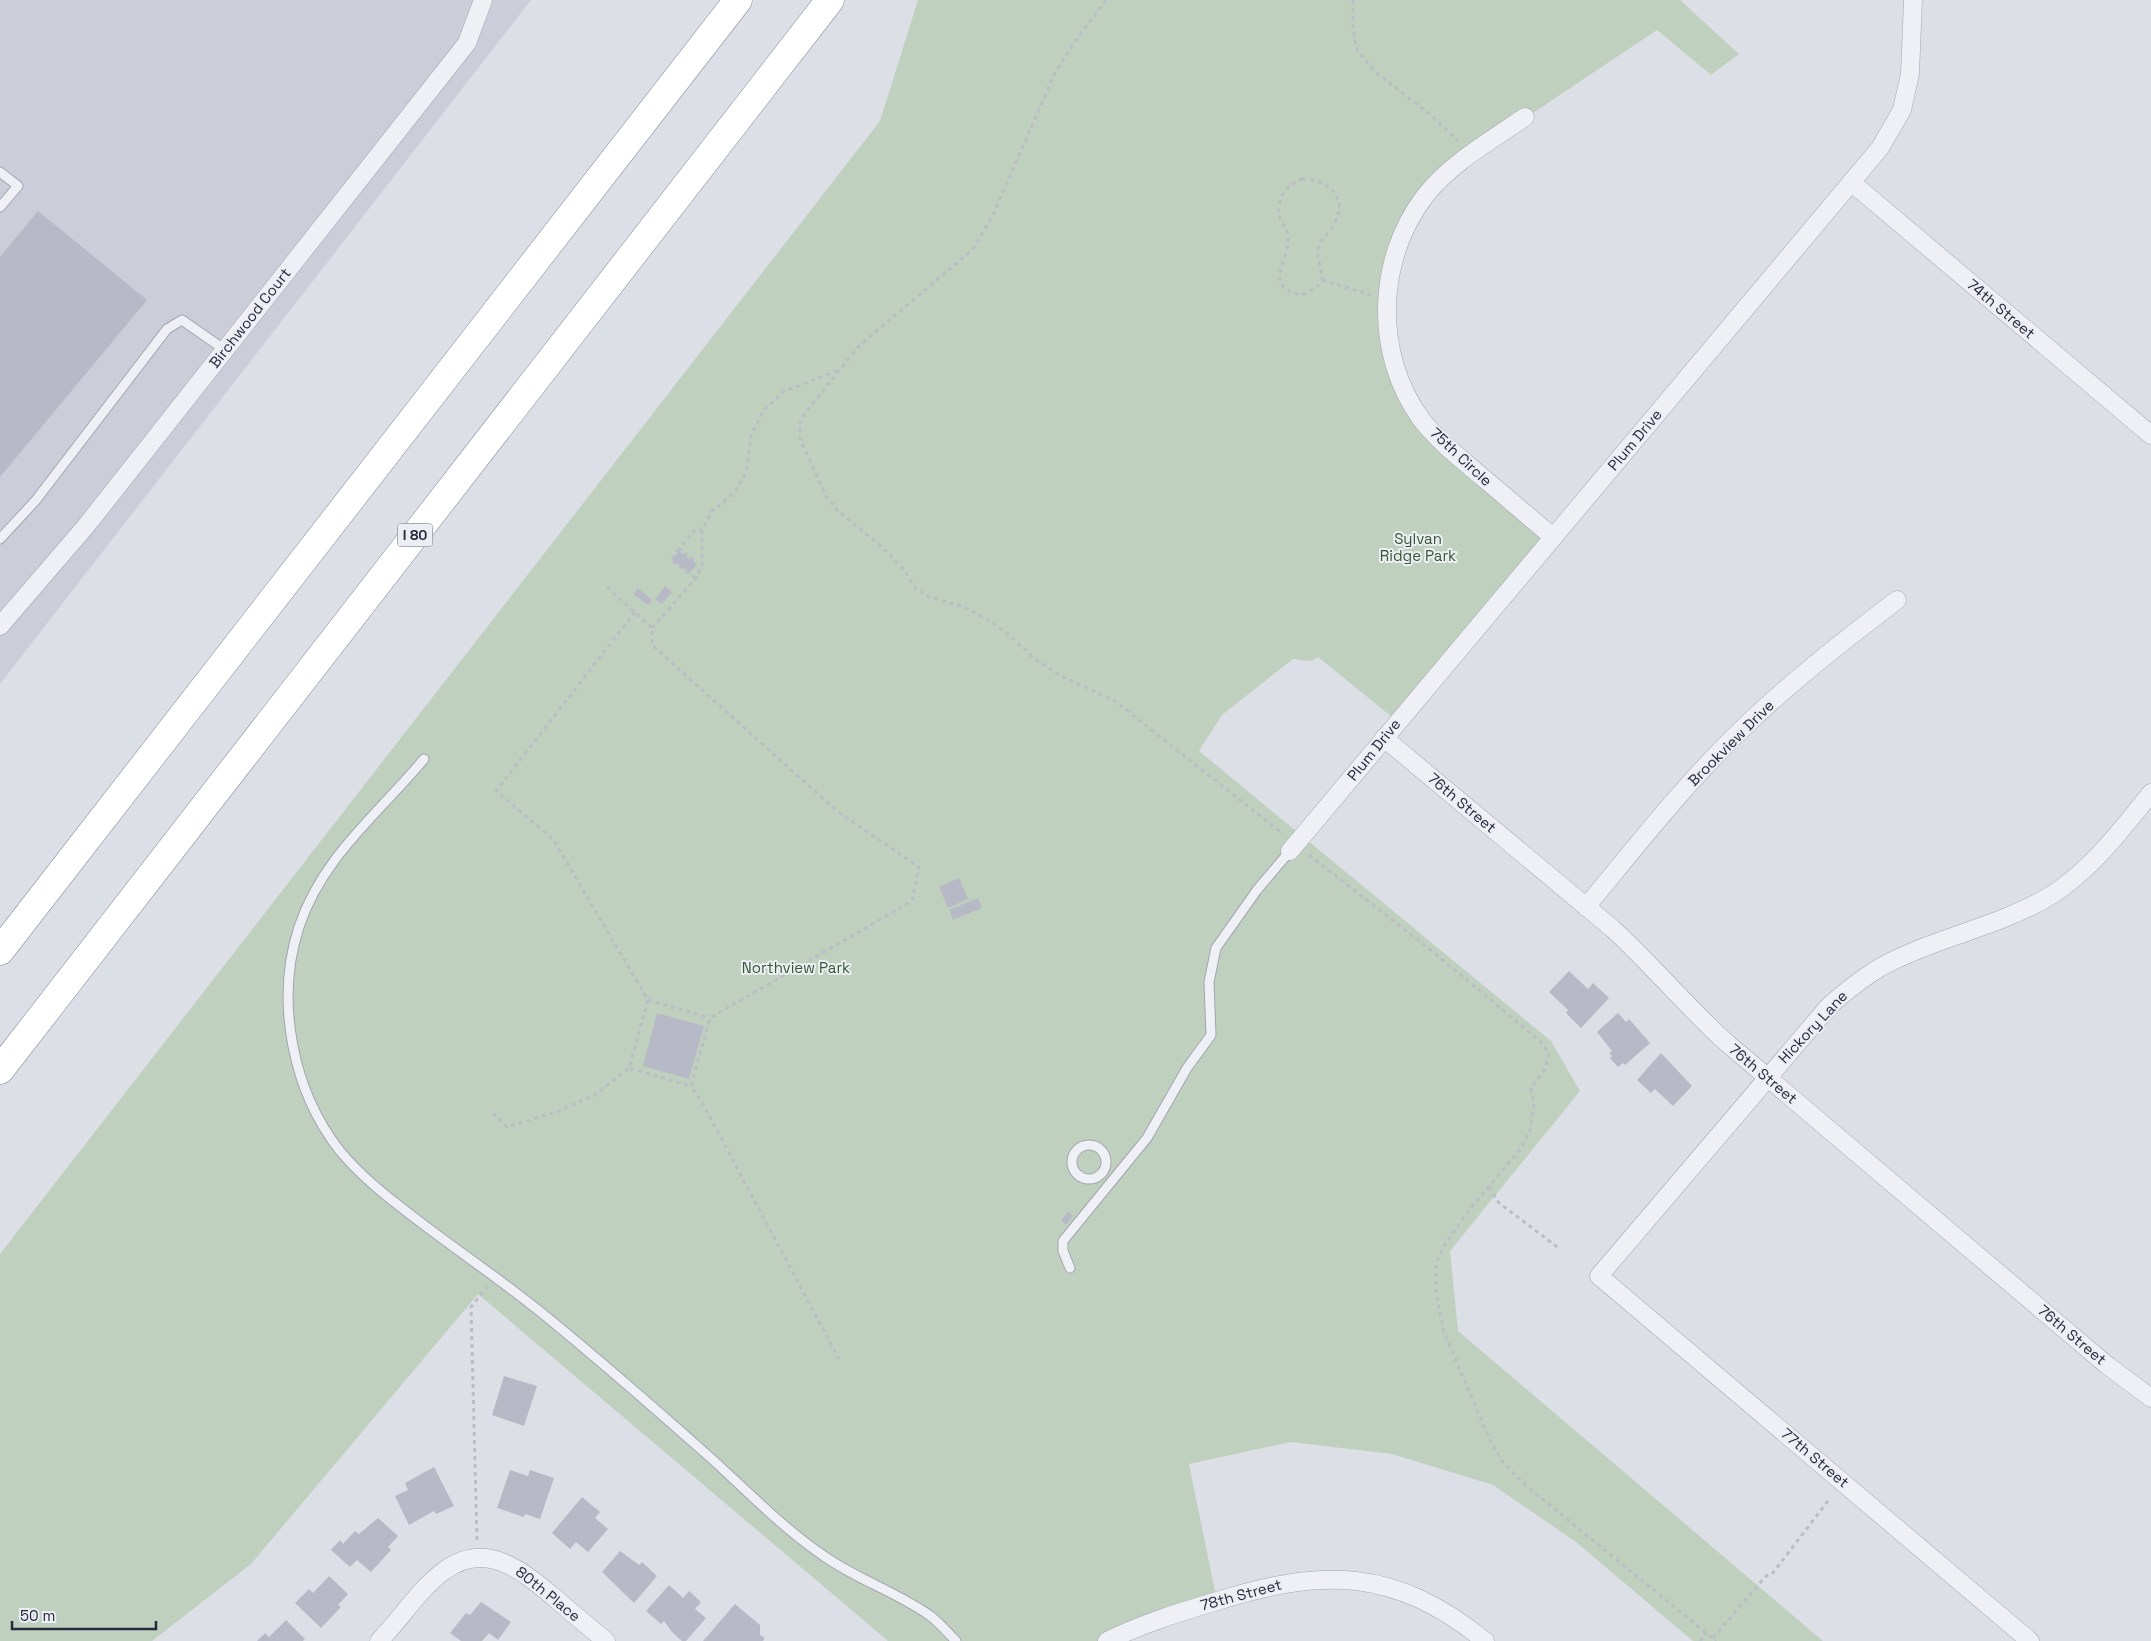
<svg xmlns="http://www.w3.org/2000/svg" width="2151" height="1641" font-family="'Space Grotesk',sans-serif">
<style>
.built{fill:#cbced9}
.green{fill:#c0d0be}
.building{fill:#b7bac6}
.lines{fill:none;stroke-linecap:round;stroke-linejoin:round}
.service-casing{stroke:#a2a5b1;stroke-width:11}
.minor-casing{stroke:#a2a5b1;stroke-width:19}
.motorway-casing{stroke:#848a9d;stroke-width:29}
.path{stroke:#bbbdc5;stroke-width:3;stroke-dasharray:4 4;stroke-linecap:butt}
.service{stroke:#eff0f5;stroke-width:9}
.minor{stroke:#eff0f5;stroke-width:18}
.motorway{stroke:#fff;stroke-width:28}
.labels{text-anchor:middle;stroke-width:4;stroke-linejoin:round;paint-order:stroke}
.shield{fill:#eceef4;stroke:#616674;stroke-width:1}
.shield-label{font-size:14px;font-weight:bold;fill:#262b3d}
.street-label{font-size:15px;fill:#262b3d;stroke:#eceef4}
.park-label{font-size:15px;fill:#355834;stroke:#eceef4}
</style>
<rect width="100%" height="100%" fill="#dddfe7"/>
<!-- built -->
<polygon class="built" points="0,0 531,0 0,684"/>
<!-- green -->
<polygon class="green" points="918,0 1680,0 1739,54 1711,75 1657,30 1467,157 1408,222 1388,335 1421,418 1553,537 1397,721 1318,657 1311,661 1293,659 1222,715 1199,751 1551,1041 1580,1091 1450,1251 1458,1331 1823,1641 1693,1641 1576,1542 1493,1485 1392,1454 1291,1442 1189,1464 1217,1601 1107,1641 888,1641 478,1294 251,1564 152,1641 0,1641 0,1254 880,121"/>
<!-- building -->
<g class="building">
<polygon points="38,211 147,300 0,477 0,257"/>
<polygon points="679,551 697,564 690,573 672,560"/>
<polygon points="665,586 672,592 662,604 655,599"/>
<polygon points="638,588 652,600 648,605 633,594"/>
<polygon points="959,878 968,899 948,908 939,887"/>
<polygon points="978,898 982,908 953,920 949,910"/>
<polygon points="1569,971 1588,989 1593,983 1609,998 1581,1028 1566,1013 1568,1010 1549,992"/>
<polygon points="657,1013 704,1026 689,1079 643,1066"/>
<polygon points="1618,1013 1626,1022 1629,1019 1650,1043 1625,1065 1623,1063 1618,1067 1610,1058 1612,1056 1609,1053 1612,1051 1597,1032"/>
<polygon points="1661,1053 1692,1086 1673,1106 1655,1089 1651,1093 1637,1080"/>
<polygon points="1068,1212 1073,1216 1066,1225 1061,1220"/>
<polygon points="504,1376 537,1386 524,1426 492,1415"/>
<polygon points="434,1467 454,1506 436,1514 434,1511 409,1525 395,1496 408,1490 405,1483"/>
<polygon points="510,1470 528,1476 530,1470 554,1478 540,1519 525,1514 524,1517 497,1508"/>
<polygon points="582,1497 600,1512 595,1518 608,1529 588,1552 576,1542 570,1549 552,1533"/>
<polygon points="378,1518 398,1536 388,1547 391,1550 371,1572 357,1560 350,1567 331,1550 340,1540 343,1544 355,1531 359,1534"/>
<polygon points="620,1551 639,1565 642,1562 657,1576 634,1603 602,1572"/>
<polygon points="329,1576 348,1594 338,1605 341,1607 321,1628 295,1603 309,1589 313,1593"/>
<polygon points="669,1585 683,1598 689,1591 701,1602 695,1609 706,1618 686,1641 682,1641 672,1632 664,1621 661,1624 646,1611"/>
<polygon points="481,1602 511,1622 498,1640 489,1633 482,1641 461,1641 450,1633 466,1613 470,1615"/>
<polygon points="735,1604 760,1625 760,1635 765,1638 763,1641 703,1641"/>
<polygon points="286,1620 305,1639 303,1641 257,1641 265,1633 269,1637"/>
</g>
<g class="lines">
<defs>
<g id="service">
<polyline points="0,172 18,186 0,207"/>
<polyline points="0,539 36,500 167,329 182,320 225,350"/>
<path d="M424,759C379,813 322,857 299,927C275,1000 292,1090 340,1151C364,1180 394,1202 424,1225C465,1256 508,1285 548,1318C604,1364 659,1412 713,1460C748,1492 782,1527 821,1554C855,1579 895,1591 929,1615C939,1622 947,1632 956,1641"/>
<circle cx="1089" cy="1162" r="17"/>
<polyline points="1070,1268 1063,1251 1063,1241 1147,1138 1187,1068 1211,1035 1209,982 1216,948 1257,890 1290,851"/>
</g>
<g id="minor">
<path d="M1525,117C1490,141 1451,163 1425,196C1376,260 1374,354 1421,419C1438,441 1460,458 1481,476C1505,496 1529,517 1553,537"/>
<polyline points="1851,182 2151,435"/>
<polyline points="0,626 86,526 467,43 483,0"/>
<path d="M1384,738L1613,929C1653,966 1688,1008 1728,1044L2108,1366L2151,1398"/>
<polyline points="1290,851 1880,148 1902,110 1910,74 1913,0"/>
<path d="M1586,907C1635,848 1683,786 1739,732C1788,684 1842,642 1897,600"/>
<path d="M379,1641C401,1619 419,1589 444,1571C486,1539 524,1572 556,1599C572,1613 589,1627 606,1641"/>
<path d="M1107,1641C1142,1624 1177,1613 1214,1602C1322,1568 1394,1567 1485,1641"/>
<path d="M2030,1641L1599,1276L1829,1006C1845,992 1862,978 1881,967C1932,939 1992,928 2043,900C2086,876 2121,831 2151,793"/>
</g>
<g id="motorway">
<polyline points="0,951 738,0"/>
<polyline points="0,1070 830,0"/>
</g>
</defs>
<!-- service casing -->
<use href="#service" class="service-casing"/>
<!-- minor casing -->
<use href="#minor" class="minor-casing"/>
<!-- motorway casing -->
<use href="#motorway" class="motorway-casing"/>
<!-- path -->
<g class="path">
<polyline points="1106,0 1073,44 1054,75 993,215 973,249 859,346 806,412 800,423 800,439 826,496 837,510 881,546 902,567 916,589 927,596 966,608 985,618 1010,636 1036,660 1063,677 1115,701 1283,834"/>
<polyline points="1353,0 1353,30 1357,50 1374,71 1431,115 1458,141"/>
<path d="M1302,179C1325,179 1348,195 1336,220C1332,231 1321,237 1318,249C1316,259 1323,270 1322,280L1316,288L1302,295C1262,287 1288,263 1288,240C1289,231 1283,226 1280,218C1275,201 1286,184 1302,179Z"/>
<polyline points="1322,280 1371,295"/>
<polyline points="679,549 671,560 696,578"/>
<polyline points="694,560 679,549 696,529 702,530"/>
<polyline points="607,587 652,628 652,645 837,811 919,867 912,901 710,1018 691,1086 704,1106 839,1359"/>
<polyline points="635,612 496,791 553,839 648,1000 710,1018"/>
<polyline points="652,628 696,578 702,565 702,530 712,511 734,493 746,473 751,436 763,411 783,392 839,370"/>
<polyline points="1309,855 1432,951 1540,1041 1549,1053 1545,1069 1531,1088 1534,1104 1530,1130 1522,1147 1470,1209 1445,1244 1436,1263 1436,1293 1444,1332 1489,1438 1502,1461 1524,1484 1716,1641"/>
<polyline points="648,1000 629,1068 691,1086"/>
<polyline points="493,1113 507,1127 556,1112 595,1095 629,1068"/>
<polyline points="1489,1187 1499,1203 1560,1249"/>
<polyline points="477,1540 471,1307 487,1287"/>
<polyline points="1713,1638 1766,1576 1772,1574 1828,1501"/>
<polyline points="1700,1641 1706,1633"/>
</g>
<!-- service -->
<use href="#service" class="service"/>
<!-- minor -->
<use href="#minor" class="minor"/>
<!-- motorway -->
<use href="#motorway" class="motorway"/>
</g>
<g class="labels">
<!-- shield labels -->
<rect class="shield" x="397.5" y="523.5" width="35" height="23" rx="4"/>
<g class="shield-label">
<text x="415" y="540">I 80</text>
</g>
<!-- street labels -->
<g class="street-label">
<text transform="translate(2001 309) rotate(40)" y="5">74th Street</text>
<text transform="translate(250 318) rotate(-52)" y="5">Birchwood Court</text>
<text transform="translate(1635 440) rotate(-50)" y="5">Plum Drive</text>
<text transform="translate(1461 457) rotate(43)" y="5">75th Circle</text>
<text transform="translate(1731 743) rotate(-45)" y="5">Brookview Drive</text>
<text transform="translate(1374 750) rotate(-51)" y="5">Plum Drive</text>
<text transform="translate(1462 803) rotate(40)" y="5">76th Street</text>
<text transform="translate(1813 1027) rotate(-47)" y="5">Hickory Lane</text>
<text transform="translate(1763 1074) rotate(40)" y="5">76th Street</text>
<text transform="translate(2072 1335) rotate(40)" y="5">76th Street</text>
<text transform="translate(1815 1458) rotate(40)" y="5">77th Street</text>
<text transform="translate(548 1594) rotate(39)" y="5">80th Place</text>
<text transform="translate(1241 1595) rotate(-15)" y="5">78th Street</text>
</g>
<!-- park labels -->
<g class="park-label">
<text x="1418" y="544">Sylvan<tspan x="1418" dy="17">Ridge Park</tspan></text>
<text x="796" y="973">Northview Park</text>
</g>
</g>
<!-- scale -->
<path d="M12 1621v8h144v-8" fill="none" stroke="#262b3d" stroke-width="2.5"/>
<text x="20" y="1621" font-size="15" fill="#262b3d" stroke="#eceef4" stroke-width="4" paint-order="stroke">50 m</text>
</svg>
